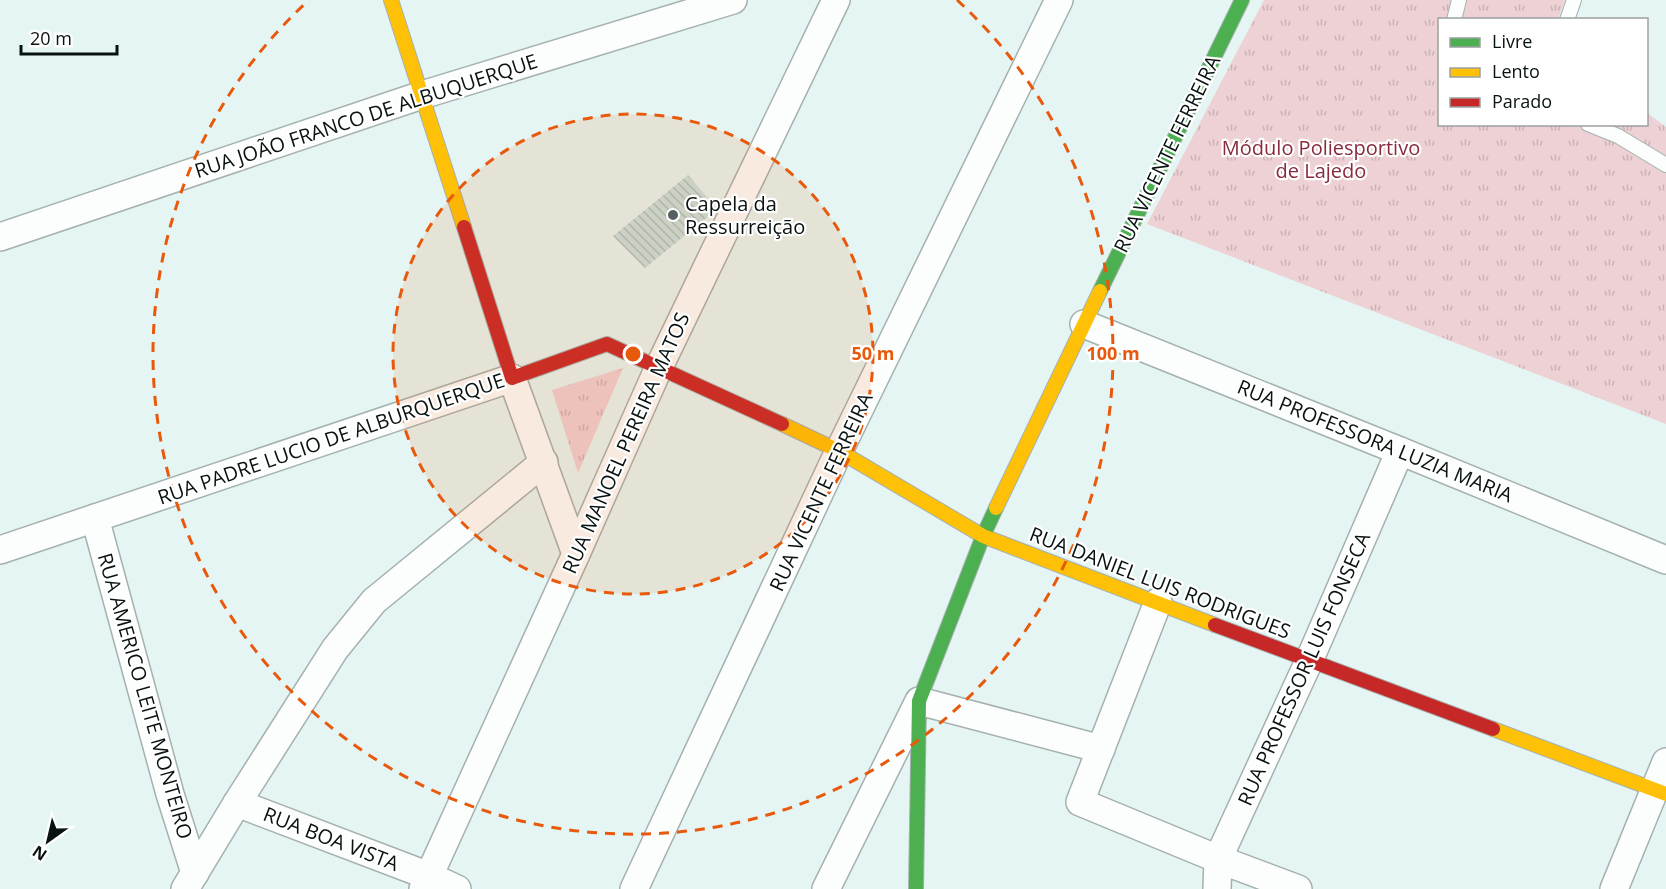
<svg xmlns="http://www.w3.org/2000/svg" width="1666" height="889" font-family="'Open Sans',sans-serif">
<style>
.grass{fill:url(#grass-tufts)}
.building{fill:url(#building-back-hatch)}
.lines{fill:none;stroke-linecap:round;stroke-linejoin:round}
.lane-casing{stroke:#a5b1af;stroke-width:16}
.street-casing{stroke:#a5b1af;stroke-width:30}
.fast-casing{stroke:#a5b1af;stroke-width:16}
.slow-casing{stroke:#a5b1af;stroke-width:16}
.jam-casing{stroke:#a5b1af;stroke-width:16}
.lane{stroke:#fbfefd;stroke-width:14}
.street{stroke:#fbfefd;stroke-width:27}
.fast{stroke:#4caf50;stroke-width:14}
.slow{stroke:#ffc107;stroke-width:14}
.jam{stroke:#c62828;stroke-width:14}
.ring{fill:none;stroke:#e8590c;stroke-width:3;stroke-dasharray:10 8}
.poi-dot{fill:#556160;stroke:#fff;stroke-width:2}
.labels{text-anchor:middle;stroke-width:4.5;stroke-linejoin:round;paint-order:stroke}
.street-label{font-size:20px;fill:#071211;stroke:#fff}
.park-label{font-size:20px;fill:#882b3e;stroke:#fff}
.poi-label{font-size:20px;fill:#071211;stroke:#fff;text-anchor:start}
.centre{fill:#e8590c;stroke:#fff;stroke-width:3}
.ring-label{font-size:18px;text-anchor:middle;font-weight:bold;fill:#e8590c;stroke:#fff;stroke-width:4.5;stroke-linejoin:round;paint-order:stroke}
</style>
<defs>
<pattern id="grass-tufts" width="24" height="20" patternUnits="userSpaceOnUse" patternTransform="scale(1.5)"><rect width="24" height="20" fill="#edd1d4"/><path d="M3 7l-1-3M5 7V3M7 7l1-3M15 17l-1-3M17 17v-4M19 17l1-3" fill="none" stroke="#cab2b5"/></pattern>
<pattern id="building-back-hatch" width="6" height="6" patternUnits="userSpaceOnUse" patternTransform="scale(1.5)"><rect width="6" height="6" fill="#c8e3e0"/><path d="M-1 5l2 2M0 0l6 6M5-1l2 2" fill="none" stroke="#aac2bf"/></pattern>
</defs>
<rect width="100%" height="100%" fill="#e5f5f3"/>
<!-- grass -->
<g class="grass">
<polygon points="1264,0 1565,0 1558,19 1440,20 1440,124 1646,124 1647,113 1666,127 1666,424 1147,224"/>
<polygon points="623,368 578,473 552,390"/>
</g>
<!-- building -->
<polygon class="building" points="688,175 717,209 645,268 613,236"/>
<g class="lines">
<defs>
<g id="lane">
<polyline points="1454,20 1459,0"/>
<polyline points="1567,20 1574,0"/>
<polyline points="1588,124 1618,136 1666,165"/>
</g>
<g id="street">
<polyline points="0,237 422,95 733,0"/>
<polyline points="1084,324 1400,451 1666,560"/>
<polyline points="95,518 170,794 195,873"/>
<polyline points="0,550 512,378 576,554"/>
<polyline points="1158,602 1080,802 1218,859 1298,889"/>
<polyline points="237,803 429,876 457,889"/>
<polyline points="185,889 237,803 335,649 374,601 544,462"/>
<polyline points="423,889 576,554 659,367 836,0"/>
<polyline points="634,889 839,451 1059,0"/>
<polyline points="826,889 919,701 1101,749"/>
<polyline points="1217,889 1218,859 1309,661 1400,451"/>
<polyline points="1614,889 1666,762"/>
</g>
<g id="fast">
<polyline points="1100,291 1242,0"/>
<polyline points="916,889 919,701 983,536 996,508"/>
</g>
<g id="slow">
<polyline points="391,0 464,227"/>
<polyline points="782,424 839,451 983,536 1215,625"/>
<polyline points="996,508 1100,291"/>
<polyline points="1493,729 1666,794"/>
</g>
<g id="jam">
<polyline points="464,227 512,378 607,344 782,424"/>
<polyline points="1215,625 1493,729"/>
</g>
</defs>
<!-- lane casing -->
<use href="#lane" class="lane-casing"/>
<!-- street casing -->
<use href="#street" class="street-casing"/>
<!-- fast casing -->
<use href="#fast" class="fast-casing"/>
<!-- slow casing -->
<use href="#slow" class="slow-casing"/>
<!-- jam casing -->
<use href="#jam" class="jam-casing"/>
<!-- lane -->
<use href="#lane" class="lane"/>
<!-- street -->
<use href="#street" class="street"/>
<!-- fast -->
<use href="#fast" class="fast"/>
<!-- slow -->
<use href="#slow" class="slow"/>
<!-- jam -->
<use href="#jam" class="jam"/>
</g>
<!-- distance rings -->
<circle cx="633" cy="354" r="240" fill="#e8590c" fill-opacity=".12"/>
<g class="ring">
<circle cx="633" cy="354" r="240"/>
<path d="M957 0A480 480 0 1 1 309 0"/>
</g>
<!-- markers -->
<circle class="poi-dot" cx="673" cy="215" r="6"/>
<g class="labels">
<!-- street labels -->
<g class="street-label">
<text transform="translate(366 116) rotate(-18)" y="7">RUA JOÃO FRANCO DE ALBUQUERQUE</text>
<text transform="translate(1167 154) rotate(-64)" y="7">RUA VICENTE FERREIRA</text>
<text transform="translate(331 439) rotate(-19)" y="7">RUA PADRE LUCIO DE ALBURQUERQUE</text>
<text transform="translate(1375 441) rotate(22)" y="7">RUA PROFESSORA LUZIA MARIA</text>
<text transform="translate(626 443) rotate(-66)" y="7">RUA MANOEL PEREIRA MATOS</text>
<text transform="translate(821 492) rotate(-65)" y="7">RUA VICENTE FERREIRA</text>
<text transform="translate(1160 583) rotate(21)" y="7">RUA DANIEL LUIS RODRIGUES</text>
<text transform="translate(1304 669) rotate(-66)" y="7">RUA PROFESSOR LUIS FONSECA</text>
<text transform="translate(145 696) rotate(74)" y="7">RUA AMERICO LEITE MONTEIRO</text>
<text transform="translate(331 839) rotate(21)" y="7">RUA BOA VISTA</text>
</g>
<!-- park labels -->
<g class="park-label">
<text x="1321" y="155">Módulo Poliesportivo<tspan x="1321" dy="23">de Lajedo</tspan></text>
</g>
<!-- poi labels -->
<g class="poi-label">
<text x="685" y="211">Capela da<tspan x="685" dy="23">Ressurreição</tspan></text>
</g>
</g>
<circle cx="633" cy="354" r="9" class="centre"/>
<g class="ring-label">
<text x="873" y="360">50 m</text>
<text x="1113" y="360">100 m</text>
</g>
<!-- legend -->
<rect x="1438" y="18" width="210" height="108" fill="#ffffff" stroke="#9ca0a0" stroke-width="1.5"/>
<rect x="1450" y="38" width="30" height="9" fill="#4caf50" stroke="#9ca0a0" stroke-width="1.5"/>
<text x="1492" y="48" font-size="18" fill="#071211">Livre</text>
<rect x="1450" y="68" width="30" height="9" fill="#ffc107" stroke="#9ca0a0" stroke-width="1.5"/>
<text x="1492" y="78" font-size="18" fill="#071211">Lento</text>
<rect x="1450" y="98" width="30" height="9" fill="#c62828" stroke="#9ca0a0" stroke-width="1.5"/>
<text x="1492" y="108" font-size="18" fill="#071211">Parado</text>
<!-- north arrow -->
<g transform="translate(48 841) rotate(214)" stroke="#ffffff" stroke-width="4.5" paint-order="stroke">
<path d="M0-4.5L10 22L0 15L-10 22Z" fill="#071211"/>
<text y="-9" font-size="16" font-weight="bold" text-anchor="middle" fill="#071211">N</text>
</g>
<!-- scale -->
<path d="M21 45v9h96v-9" fill="none" stroke="#071211" stroke-width="3"/>
<text x="30" y="45" font-size="18" fill="#071211" stroke="#ffffff" stroke-width="4.5" paint-order="stroke">20 m</text>
</svg>
